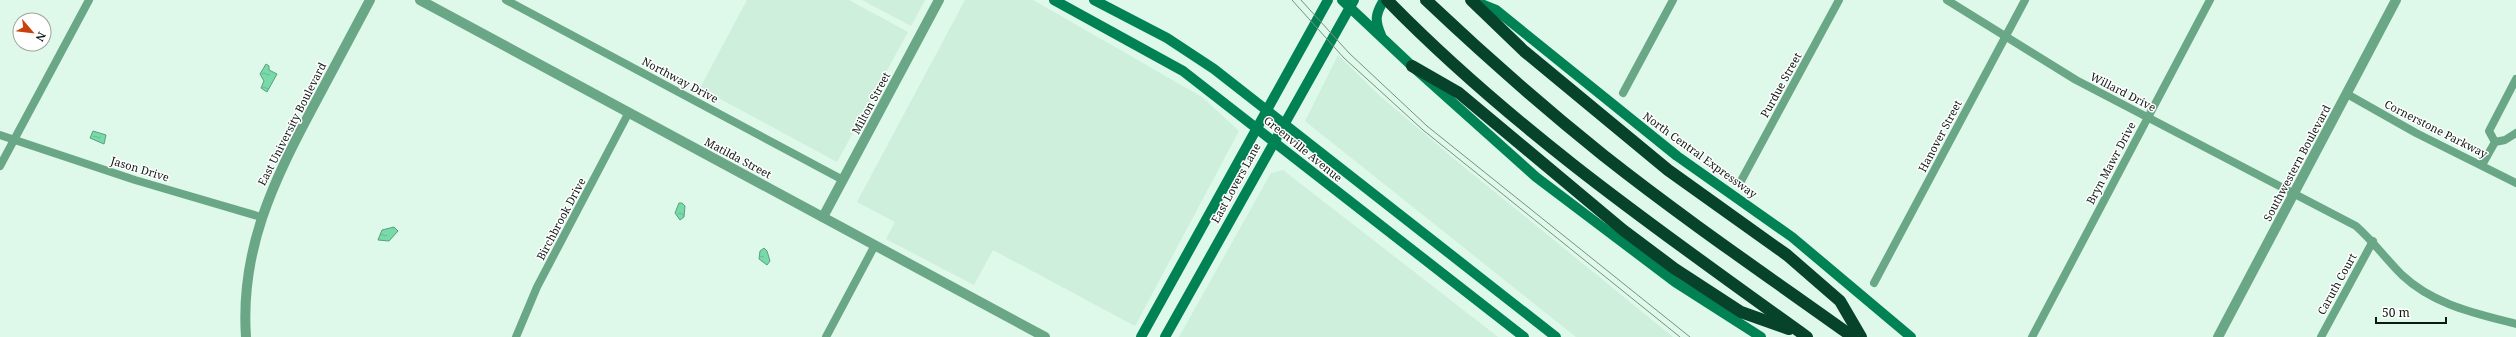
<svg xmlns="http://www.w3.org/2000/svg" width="2516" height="337" font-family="'Noto Serif',serif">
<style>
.built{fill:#cdefdc}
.water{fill:url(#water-ripples);stroke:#58a07c}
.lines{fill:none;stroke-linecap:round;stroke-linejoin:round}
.minor{stroke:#6aa787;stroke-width:8}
.tertiary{stroke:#6aa787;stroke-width:10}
.secondary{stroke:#008255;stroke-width:10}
.motorway{stroke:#07422b;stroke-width:12}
.tram{stroke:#7c8e84;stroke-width:1}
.labels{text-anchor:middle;stroke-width:3;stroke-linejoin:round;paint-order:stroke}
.street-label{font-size:11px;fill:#0f1813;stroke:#fff}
</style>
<defs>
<pattern id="water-ripples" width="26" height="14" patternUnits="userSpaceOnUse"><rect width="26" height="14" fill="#78daa9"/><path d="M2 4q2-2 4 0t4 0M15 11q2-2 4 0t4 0" fill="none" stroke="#67ba91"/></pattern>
</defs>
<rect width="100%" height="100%" fill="#def8e9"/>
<!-- built -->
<g class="built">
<polygon points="747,0 849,0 908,32 837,162 700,88"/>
<polygon points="862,0 925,0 911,26"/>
<polygon points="965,0 1033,0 1202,97 1239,131 1135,326 993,250 974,285 886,239 895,222 857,202"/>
<polygon points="1338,55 1380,96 1453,158 1673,337 1576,337 1305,121"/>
<polygon points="1283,170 1498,337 1179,337 1271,173"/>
</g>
<!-- water -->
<g class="water">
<polygon points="266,64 269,66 269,70 277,74 267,92 261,88 264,81 260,74"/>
<polygon points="93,131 106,135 104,144 90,138"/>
<polygon points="679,203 682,203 685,206 684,217 680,220 675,213"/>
<polygon points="394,227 398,231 389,241 378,240 382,230"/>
<polygon points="764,248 767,251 770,261 767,265 759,259 760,251"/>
</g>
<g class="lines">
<!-- minor -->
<g class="minor">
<polyline points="506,0 843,180"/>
<path d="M1947,0L2076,80L2356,226C2373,241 2386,259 2402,275C2434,305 2475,313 2516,324"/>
<polyline points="1623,93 1673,0"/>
<polyline points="2347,94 2416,133 2516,183"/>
<polyline points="0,135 135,180 261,217"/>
<polyline points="2495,142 2489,131 2516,79"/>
<polyline points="2482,165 2495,142 2505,140 2516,133"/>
<polyline points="0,166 89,0"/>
<polyline points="1741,181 1839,0"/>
<polyline points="1874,283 2025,0"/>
<polyline points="516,337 537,287 629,112"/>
<polyline points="826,337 875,245"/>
<polyline points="2032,337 2210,0"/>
<polyline points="2321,337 2373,241"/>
</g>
<!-- tertiary -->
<g class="tertiary">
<polyline points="420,0 1045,337"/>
<polyline points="823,217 939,0"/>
<path d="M246,337C240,250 273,182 313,107C332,72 351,36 370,0"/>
<polyline points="2218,337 2396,0"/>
</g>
<!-- secondary -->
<g class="secondary">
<polyline points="1054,0 1183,71 1524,337"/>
<polyline points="1094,0 1167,38 1214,69 1556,337"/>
<polyline points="1342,0 1412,66 1536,177 1675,282 1761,337"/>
<polyline points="1474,1 1496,10 1677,156 1792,237 1911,337"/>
<path d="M1381,35C1374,20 1376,13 1384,0"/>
<polyline points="1141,337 1328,0"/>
<polyline points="1165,337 1354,0"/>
</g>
<!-- motorway -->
<g class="motorway">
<path d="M1387,0C1513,129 1661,232 1807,337"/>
<path d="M1426,0C1483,54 1542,106 1603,155C1684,219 1769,277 1853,337"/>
<polyline points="1471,0 1524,51 1668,170 1787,255 1840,301 1861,337"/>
<polyline points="1412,66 1459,93 1623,230 1675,269 1741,312 1789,329"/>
</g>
<!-- tram -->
<g class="tram">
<polyline points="1292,0 1344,58 1423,130 1680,337"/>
<polyline points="1301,0 1349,53 1427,126 1690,337"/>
</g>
</g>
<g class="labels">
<!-- street labels -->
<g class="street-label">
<text transform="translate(680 80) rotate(28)" y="4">Northway Drive</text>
<text transform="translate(1781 85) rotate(-61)" y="4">Purdue Street</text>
<text transform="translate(2123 92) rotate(27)" y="4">Willard Drive</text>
<text transform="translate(871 103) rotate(-62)" y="4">Milton Street</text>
<text transform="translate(292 124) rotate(-63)" y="4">East University Boulevard</text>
<text transform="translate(2436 129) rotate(27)" y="4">Cornerstone Parkway</text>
<text transform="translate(1940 136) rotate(-62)" y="4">Hanover Street</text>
<text transform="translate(1303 149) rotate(39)" y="4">Greenville Avenue</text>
<text transform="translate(1700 155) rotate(36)" y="4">North Central Expressway</text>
<text transform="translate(738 158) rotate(28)" y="4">Matilda Street</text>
<text transform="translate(2111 163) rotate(-62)" y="4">Bryn Mawr Drive</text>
<text transform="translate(2297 163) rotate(-62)" y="4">Southwestern Boulevard</text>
<text transform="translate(140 169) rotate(17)" y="4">Jason Drive</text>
<text transform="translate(1236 183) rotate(-61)" y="4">East Lovers Lane</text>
<text transform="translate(561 219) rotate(-62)" y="4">Birchbrook Drive</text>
<text transform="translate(2337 284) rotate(-61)" y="4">Caruth Court</text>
</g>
</g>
<!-- north arrow -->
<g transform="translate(32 32) rotate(118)"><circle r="19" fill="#ffffff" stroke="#9fa3a1"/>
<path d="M0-3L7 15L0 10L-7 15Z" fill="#c8410e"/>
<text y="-6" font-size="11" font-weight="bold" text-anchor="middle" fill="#0f1813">N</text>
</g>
<!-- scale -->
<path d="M2376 317v6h70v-6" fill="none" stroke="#0f1813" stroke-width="2"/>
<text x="2382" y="317" font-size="12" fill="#0f1813" stroke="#ffffff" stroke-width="3" paint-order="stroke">50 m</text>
</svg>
